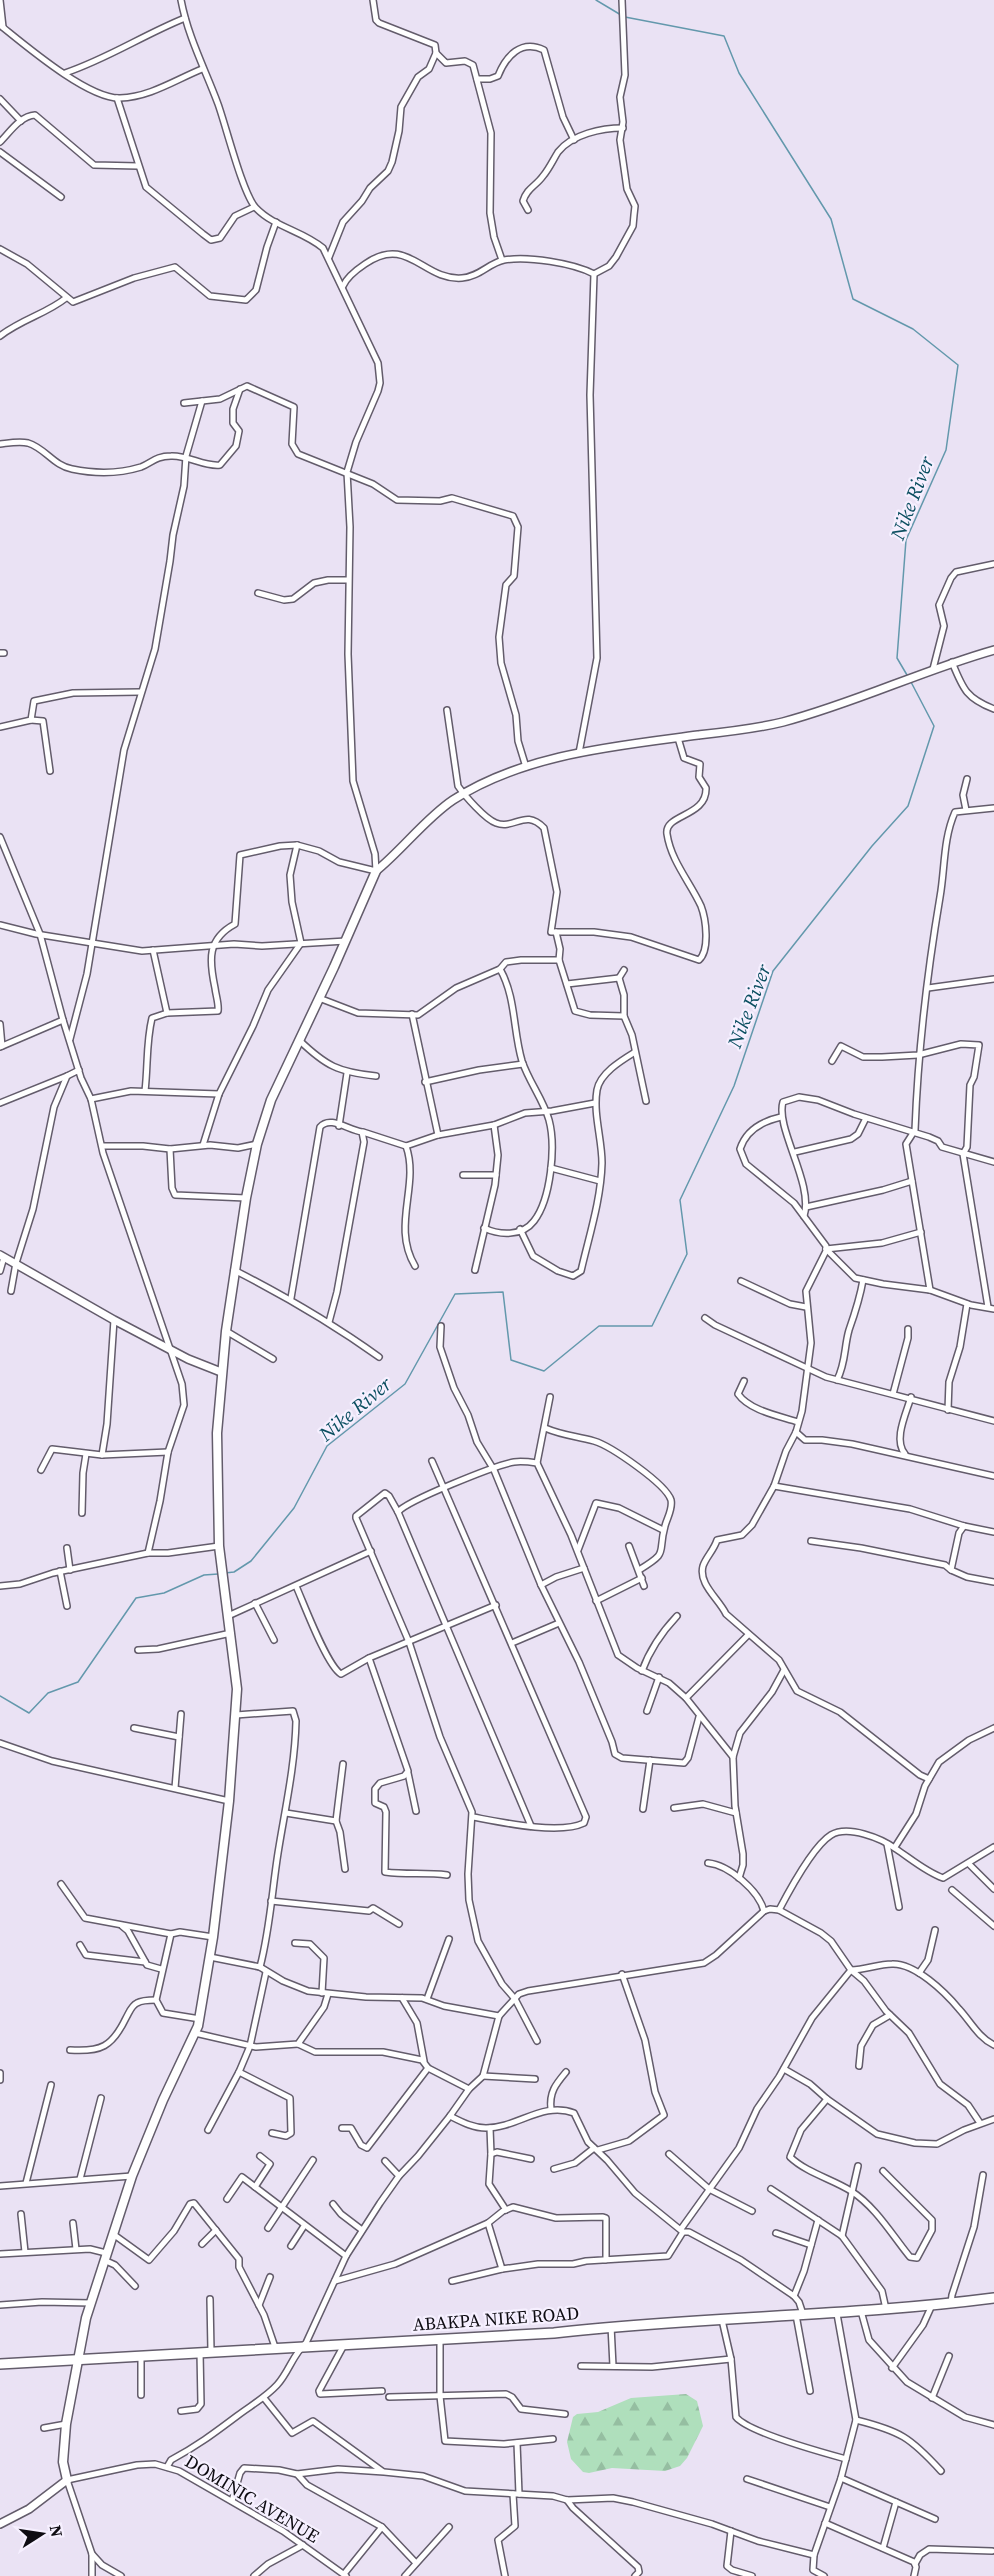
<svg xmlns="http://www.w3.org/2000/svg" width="994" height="2576" font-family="'Source Serif 4',serif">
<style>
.forest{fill:url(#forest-firs)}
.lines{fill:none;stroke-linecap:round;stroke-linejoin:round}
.stream{stroke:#6398ac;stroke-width:1.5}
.minor-casing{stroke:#635c6b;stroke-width:8}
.tertiary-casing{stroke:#635c6b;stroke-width:10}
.secondary-casing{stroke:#635c6b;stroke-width:11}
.primary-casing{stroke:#635c6b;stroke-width:12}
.minor{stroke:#fff;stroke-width:5}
.tertiary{stroke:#fff;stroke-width:7}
.secondary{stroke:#fff;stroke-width:8}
.primary{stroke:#fff;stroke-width:9}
.labels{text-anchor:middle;stroke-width:4.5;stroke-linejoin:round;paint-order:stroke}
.street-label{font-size:18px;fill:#0e0c12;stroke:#f6f0ff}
.water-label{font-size:20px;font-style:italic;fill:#0c4f61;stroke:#f6f0ff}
</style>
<defs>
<pattern id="forest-firs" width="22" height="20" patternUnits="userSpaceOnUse" patternTransform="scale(1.5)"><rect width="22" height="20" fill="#afdfbc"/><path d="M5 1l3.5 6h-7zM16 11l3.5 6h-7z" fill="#95bea1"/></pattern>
</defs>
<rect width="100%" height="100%" fill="#eae2f4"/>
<!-- forest -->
<polygon class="forest" points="686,2394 697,2401 703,2426 687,2458 680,2466 665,2471 612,2468 589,2473 583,2472 571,2459 567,2442 573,2417 577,2414 598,2412 631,2398"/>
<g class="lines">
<!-- stream -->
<g class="stream">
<polyline points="596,0 621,15"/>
<polyline points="625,17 724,36 739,73 831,219 853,299 913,329 958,365 946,450 906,540 897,658 907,675"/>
<polyline points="225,1573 234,1572 251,1561 294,1508 327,1446 405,1384 455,1294 503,1292 511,1360 544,1371 599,1326 652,1326 687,1254 680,1200 734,1086 773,971 872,846 908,806 934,726 911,682"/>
<polyline points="0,1696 29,1713 48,1693 78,1682 136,1598 164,1593 204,1575 218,1574"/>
</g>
<defs>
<g id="minor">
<polyline points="0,0 3,27"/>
<polyline points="373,0 376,20 379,23 435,45 436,53 446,63 465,61 473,65 491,133 490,213 494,237 502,260"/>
<path d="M0,25C25,45 88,99 120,98C150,97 175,80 202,69"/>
<path d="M65,73C107,59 143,35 185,18"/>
<path d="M477,79H490L498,76C506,56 521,39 544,50L563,117L574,140"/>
<polyline points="117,98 146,187 203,234 211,240 220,238 235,216 254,207"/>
<polyline points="0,99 21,121"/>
<path d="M0,142C10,132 20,116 35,115L94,165L138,166"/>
<polyline points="0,152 61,197"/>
<path d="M528,210L523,201C527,188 536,186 543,176C549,169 553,160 558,152C572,134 602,128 623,128"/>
<polyline points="0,249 27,264 73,302 134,278 175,267 210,296 246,300 256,290 267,247 276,222"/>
<polyline points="329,257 343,222 362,201 370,188 388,171 392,162 399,131 401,107 418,77 429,69 436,53"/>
<polyline points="594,274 609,266 616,257 633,226 634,215 635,206 627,189 620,140 623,122 620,97 625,75 622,0"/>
<path d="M343,286C347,277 356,270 365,264C408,234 423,281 462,278C479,277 489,263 504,260C528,256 573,263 594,274L590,395L597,658L579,753"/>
<path d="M0,336C22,319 46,314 66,298"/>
<polyline points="184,403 220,399 247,386 294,407 292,444 298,454 373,484 397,500 440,501 452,498 513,516 518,527 514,576 506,585 499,637 501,663 516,715 518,741 526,767"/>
<path d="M0,444C9,443 19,441 28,443C45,448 54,466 72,469C96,474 118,474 141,467C152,463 155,456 171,456C188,455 204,467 220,465L236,446L239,431L233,423V409L240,389"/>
<polyline points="258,593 284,600 293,599 314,583 328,580 348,580"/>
<polyline points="0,653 4,653"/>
<path d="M952,662C963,689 966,698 994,709"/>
<polyline points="933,669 944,626 939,605 951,578 956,572 994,564"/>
<path d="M447,710L458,786C465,796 485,819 496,823C515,830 525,808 544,828L557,892L551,932H594L631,937L699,960C710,950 706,919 701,906C690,882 671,861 667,834C664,814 707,817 706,788L699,777L700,764L684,758L678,738"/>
<polyline points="31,720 43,721 50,771"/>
<polyline points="0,727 31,720 34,701 73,693 140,692"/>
<polyline points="966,810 963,795 967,779"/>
<polyline points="0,837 40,934 63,1020 81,1078 91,1099 103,1153 182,1384 184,1405 168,1452 160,1501 148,1553"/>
<polyline points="0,925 36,934 142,951 234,944 262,946 346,941"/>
<polyline points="556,932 560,949 559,960 575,1011 590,1015 624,1016"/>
<polyline points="153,950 167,1013"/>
<polyline points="624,970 619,978 624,995 624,1016 632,1035 646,1101"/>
<polyline points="567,984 619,978"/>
<polyline points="928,988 994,979"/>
<polyline points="319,998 358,1013 418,1015 456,988 500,969 506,962 521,960 559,960"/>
<polyline points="412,1014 438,1135"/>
<polyline points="0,1024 2,1046"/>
<polyline points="70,1039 87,974 124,750 155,649 170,561 173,535 184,486 186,456 202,401"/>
<path d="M299,1040C326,1066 338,1072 376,1076"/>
<polyline points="0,1047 63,1020"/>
<polyline points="832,1061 841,1046 863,1057 882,1057 918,1055 961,1044 979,1045 974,1077 970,1085 967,1147 963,1154 988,1307"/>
<polyline points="425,1082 479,1070 523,1064"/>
<path d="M145,1091C148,1066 146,1043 152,1018L167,1013L218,1011C219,1004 216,996 215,988C209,960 207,939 235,924L240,855L280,846L297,845L319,851L339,862L376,871L375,854L353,781L348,654L350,527L347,472L356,442L378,391L380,383L378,363L323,248C303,231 274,227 256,208C243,195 226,126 218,104C205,69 188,37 181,0"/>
<polyline points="91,1099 131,1091 219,1094"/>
<polyline points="0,1103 67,1076"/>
<path d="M781,1117C763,1121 746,1130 740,1149L746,1164L794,1203L826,1246V1251L806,1291L811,1343L802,1411L796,1432L786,1451L774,1486L752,1525L742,1535L717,1540C714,1550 706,1557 703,1566C698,1584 719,1599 726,1614L779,1660L797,1691L840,1712L920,1775L929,1779"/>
<polyline points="339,1126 347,1073"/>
<polyline points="363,1132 406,1146 438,1135 494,1125 525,1113 552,1111 595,1103"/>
<polyline points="203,1145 219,1094 253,1026 268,990 301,943 292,902 290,875 297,845"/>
<polyline points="103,1146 143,1146 170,1149 210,1145 238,1148 257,1144"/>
<path d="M406,1146C420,1185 391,1226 415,1266"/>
<polyline points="170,1149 172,1188 175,1195 246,1198"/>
<polyline points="795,1152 851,1139 858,1134 866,1118"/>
<polyline points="551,1168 600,1181"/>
<polyline points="463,1175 496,1175"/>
<polyline points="806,1207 883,1190 912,1181"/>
<path d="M804,1216C814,1184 775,1128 783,1102L799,1097L818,1100L854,1114L929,1137L938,1141L942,1147L994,1162"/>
<path d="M484,1228C499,1235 522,1237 534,1221C551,1199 556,1146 549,1120C543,1099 529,1082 522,1061C513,1031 516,997 500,969"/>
<path d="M520,1229L533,1256L558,1271L573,1276L581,1271C589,1236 601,1200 602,1163C602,1139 593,1114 597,1090C600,1073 622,1060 635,1052"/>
<polyline points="826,1249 855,1278 883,1284 930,1290 971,1305 994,1309"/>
<polyline points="826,1249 882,1243 921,1232"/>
<path d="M234,1270C285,1296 333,1324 379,1357"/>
<polyline points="475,1270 495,1185 498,1155 494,1125"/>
<polyline points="0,1271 4,1257"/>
<polyline points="741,1281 790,1304 806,1307"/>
<path d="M930,1290L906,1144L915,1130C918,1052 927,974 940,897C945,869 943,839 955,812L994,808"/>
<polyline points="11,1291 16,1263 33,1209 54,1107 67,1076 79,1070"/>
<path d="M291,1298L320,1127C330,1115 348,1130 362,1132L364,1142L337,1292L329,1322"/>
<polyline points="705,1318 715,1325 826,1377 994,1421"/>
<polyline points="441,1326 440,1347 454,1388 468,1415 477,1442 494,1470 541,1585 579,1662 612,1742 615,1754 622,1758 684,1763 688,1758 699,1717"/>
<polyline points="226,1331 273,1359"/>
<path d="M837,1380C846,1363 844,1347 849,1330C855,1313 860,1298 863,1280"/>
<path d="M744,1381L738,1394C750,1411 780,1416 798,1422"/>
<polyline points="893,1394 908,1338 908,1329"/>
<polyline points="948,1410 949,1382 960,1347 967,1304"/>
<path d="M545,1428C564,1436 577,1436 594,1441C611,1446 666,1484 671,1500C673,1509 667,1518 665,1526C657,1555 670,1551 639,1570"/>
<polyline points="796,1432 805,1440 822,1440 852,1444 994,1476"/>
<path d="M905,1454C893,1440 906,1414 911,1397"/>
<polyline points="102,1455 107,1424 114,1320"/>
<path d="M432,1461L586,1817L584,1823C559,1835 500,1822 473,1817"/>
<polyline points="537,1463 550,1397"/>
<polyline points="41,1470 52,1449 102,1455 168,1452"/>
<polyline points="774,1486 910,1509 964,1526 994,1532"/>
<path d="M398,1512C406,1501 496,1465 514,1462C521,1461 530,1462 537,1463L571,1535L618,1655L637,1668L669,1683L686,1698"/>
<polyline points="82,1513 83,1473 86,1454"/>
<polyline points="964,1526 959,1533 951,1570 967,1577 994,1582"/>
<polyline points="811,1541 861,1548 945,1565 951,1570"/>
<polyline points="629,1546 644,1586"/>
<polyline points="67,1548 70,1570"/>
<polyline points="578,1550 596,1503 619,1508 663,1530"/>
<polyline points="60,1571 67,1606"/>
<polyline points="541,1585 556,1577 584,1568"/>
<polyline points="0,1586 20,1584 53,1573 148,1553 168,1553 219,1546"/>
<path d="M296,1586C304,1604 327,1666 341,1674L369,1658L496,1605"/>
<polyline points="596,1601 642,1578"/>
<polyline points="255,1603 274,1640"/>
<polyline points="228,1616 371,1551"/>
<polyline points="512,1643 559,1623"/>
<polyline points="138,1650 158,1649 231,1633"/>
<path d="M369,1658L408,1771L404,1776L380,1783L375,1789V1803L384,1807L386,1812L385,1872C407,1875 426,1872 447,1875"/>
<path d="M642,1671C650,1649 661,1633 677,1616"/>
<polyline points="647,1711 659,1677"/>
<path d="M236,1715L293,1711L296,1721C295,1766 285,1809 278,1853C272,1891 270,1929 260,1967"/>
<polyline points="134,1728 179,1737"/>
<polyline points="0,1743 52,1761 229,1801"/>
<polyline points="733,1757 686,1698 748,1635"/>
<polyline points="343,1764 336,1821 340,1832 345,1869"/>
<polyline points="408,1773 416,1811"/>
<polyline points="175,1788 181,1714"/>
<polyline points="674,1808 703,1804 736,1813"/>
<polyline points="643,1809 650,1760"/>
<polyline points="286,1813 336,1821"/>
<polyline points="531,1826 398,1512 389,1496 385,1493 356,1516 356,1518 409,1642 440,1737 472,1812 468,1874 469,1900 478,1941 502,1984 515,1999 537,2041"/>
<polyline points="887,1844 899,1907"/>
<polyline points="895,1847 916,1814 925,1786 939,1762 969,1740 994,1728"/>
<path d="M708,1863C729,1865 759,1891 764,1911"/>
<polyline points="969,1864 994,1889"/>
<polyline points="739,1878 743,1865 743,1854 735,1806 733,1757 740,1733 772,1692 784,1670"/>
<polyline points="61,1884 85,1918 171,1934"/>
<polyline points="952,1890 994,1926"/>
<polyline points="271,1901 369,1911 373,1908 399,1924"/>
<path d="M779,1910C789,1891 813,1846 831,1835C848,1825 881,1838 896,1849C911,1859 926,1872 943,1878L994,1847"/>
<polyline points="122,1926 128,1931 147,1965 161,1969"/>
<polyline points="295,1943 310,1944 324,1958 322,1993"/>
<polyline points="80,1945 86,1955 145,1962"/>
<polyline points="210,1957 260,1967 283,1981 308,1991 366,1997 422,1998 444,2006 499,2016 519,1994 528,1991 704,1963 716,1955 764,1911 770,1909 779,1910 821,1933 831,1941 851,1970 864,1981 886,2011 909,2033 940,2084 968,2105 980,2123"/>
<polyline points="919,1973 928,1960 935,1930"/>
<polyline points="402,1998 417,2023 424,2061"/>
<polyline points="427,1999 449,1939"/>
<polyline points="200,2019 163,2013 156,2000 171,1934 180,1932 213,1937"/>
<polyline points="195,2033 256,2047 298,2044 324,2007 328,1994"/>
<polyline points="298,2044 315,2052 383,2052 422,2060 428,2068 469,2089"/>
<path d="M70,2050C101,2052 112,2047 126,2018C129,2013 131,2006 137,2003C142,2000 150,2000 156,2000"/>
<polyline points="859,2066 861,2046 873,2025 890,2015"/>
<polyline points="784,2069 810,2084 827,2099 877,2134 915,2143 937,2144 964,2130 994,2119"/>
<polyline points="239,2072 290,2098 291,2133 286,2136 272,2133"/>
<polyline points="0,2073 0,2080"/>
<polyline points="483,2076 535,2079"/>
<path d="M827,2099L801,2130L790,2157C807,2173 832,2179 851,2191C876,2207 892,2235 910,2257L917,2258L932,2230V2220L883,2171"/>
<path d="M551,2109C549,2092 556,2084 566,2072"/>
<path d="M450,2116C462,2122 473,2128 486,2128C517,2128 543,2101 574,2113L588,2142L607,2160L635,2193L683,2232H689L741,2260L794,2296L799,2302L803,2314"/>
<polyline points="342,2128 351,2128 361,2145 367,2148 428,2068"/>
<polyline points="490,2128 491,2154 497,2152 531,2159"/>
<polyline points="208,2130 239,2072 250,2046 266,1972"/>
<polyline points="598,2150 629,2141 664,2115 655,2092 645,2040 622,1974"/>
<polyline points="491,2154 489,2184 506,2210"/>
<polyline points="669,2154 709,2189 752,2211"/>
<polyline points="385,2161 399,2176"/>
<polyline points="554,2169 575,2163 594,2148"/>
<polyline points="80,2179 101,2098"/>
<polyline points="26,2183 51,2085"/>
<polyline points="0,2186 132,2176"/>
<polyline points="255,2187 270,2164 260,2156"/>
<polyline points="771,2189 842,2236 882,2291 886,2309"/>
<polyline points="227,2199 242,2177 346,2256"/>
<polyline points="333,2204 341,2214 362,2230"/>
<polyline points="21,2214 25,2252"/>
<polyline points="73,2223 76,2249"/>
<polyline points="268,2228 313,2160"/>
<path d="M681,2229L739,2148L757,2109L779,2077L812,2018L851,1970C865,1970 878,1964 892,1964C915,1963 945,1992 959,2009C971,2022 978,2037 994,2045"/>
<polyline points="776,2233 811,2245"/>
<polyline points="113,2234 149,2260 174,2231 190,2204 194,2203 239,2259 239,2267 264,2315 275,2347"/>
<polyline points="842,2236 858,2166"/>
<polyline points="202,2244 216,2230"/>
<polyline points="291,2246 304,2226"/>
<polyline points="0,2254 90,2249 106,2253"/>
<polyline points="104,2260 115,2265 135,2286"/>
<polyline points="606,2260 606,2218 603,2217 556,2218 513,2207 503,2211 488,2223 502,2269 538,2264 573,2264 586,2261 668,2256 683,2232"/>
<polyline points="335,2281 395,2264 488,2223"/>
<polyline points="452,2281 502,2269"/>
<polyline points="794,2296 804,2271 818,2220"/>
<polyline points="210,2299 211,2351"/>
<polyline points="951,2303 952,2295 974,2227 983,2175"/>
<polyline points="0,2305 42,2302 91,2303"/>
<polyline points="259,2305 270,2277"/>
<polyline points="861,2311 869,2340 907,2382 965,2417 994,2425"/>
<polyline points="796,2315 810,2391"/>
<path d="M722,2320L731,2359L736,2417C748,2432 824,2453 846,2459"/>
<polyline points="611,2326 613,2366"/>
<polyline points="440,2341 440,2396 445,2441 504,2444 553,2439"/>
<polyline points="344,2345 319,2391 320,2394 382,2391"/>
<polyline points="581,2366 652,2367 731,2359"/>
<polyline points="892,2368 923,2325 932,2305"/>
<polyline points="141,2395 141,2355"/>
<polyline points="389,2397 506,2394 512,2397 521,2409 565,2414"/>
<polyline points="264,2398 292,2433 313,2421 382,2471"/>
<polyline points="932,2398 949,2356"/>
<polyline points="181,2411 197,2409 201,2404 200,2352"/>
<path d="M856,2420C900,2431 910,2437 941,2471"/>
<polyline points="44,2428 66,2424"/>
<polyline points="517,2443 519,2494"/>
<path d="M167,2467L171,2460C197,2446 213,2434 237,2416C250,2406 265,2398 277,2385C289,2372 293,2354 306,2343L346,2256L380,2203L399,2176L418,2156L450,2116L469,2089L483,2076L499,2016"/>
<polyline points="297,2474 338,2469 384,2472 423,2476 465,2491 553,2496 567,2500 613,2498 633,2502 712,2524 758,2541 814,2555"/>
<polyline points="841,2478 935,2519"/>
<polyline points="747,2479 830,2507"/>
<polyline points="567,2500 573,2508 638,2567 639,2572 635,2576"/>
<polyline points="232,2501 240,2473 244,2468 279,2470 297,2474 307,2485 382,2527 416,2563"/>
<polyline points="825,2523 914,2562 916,2567 914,2576"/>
<polyline points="731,2531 727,2566 732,2570 752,2576"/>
<polyline points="883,2548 896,2502"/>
<polyline points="92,2554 102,2565 121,2576"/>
<polyline points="915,2564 920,2555 929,2549 992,2551"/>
<polyline points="344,2574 382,2527"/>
<polyline points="92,2576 92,2554 67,2480 137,2465 155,2464 179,2471 283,2531 346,2576"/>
<polyline points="254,2576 268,2564 303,2545"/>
<polyline points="405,2576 449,2527"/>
<polyline points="505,2576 498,2540 515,2526 513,2494"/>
<polyline points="824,2576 813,2570 814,2555 841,2478 856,2420 837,2314"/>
</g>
<g id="tertiary">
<path d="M376,871C402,850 426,818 453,800C524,754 616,746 698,735C726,732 755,729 783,722C855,703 923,670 994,650"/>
<polyline points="0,1255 114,1320 188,1359 221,1372"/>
<polyline points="0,2524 29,2509 67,2480"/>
</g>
<polyline id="secondary" points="67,2480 63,2462 66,2424 86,2318 132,2176 163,2100 198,2026 213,1937 229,1801 237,1689 219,1546 217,1433 226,1331 246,1198 257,1144 271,1100 334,967 376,871"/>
<path id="primary" d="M0,2364L554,2333C700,2316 848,2317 994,2298"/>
</defs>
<!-- minor casing -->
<use href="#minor" class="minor-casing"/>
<!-- tertiary casing -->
<use href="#tertiary" class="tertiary-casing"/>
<!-- secondary casing -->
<use href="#secondary" class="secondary-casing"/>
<!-- primary casing -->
<use href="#primary" class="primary-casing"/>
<!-- minor -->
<use href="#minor" class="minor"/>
<!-- tertiary -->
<use href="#tertiary" class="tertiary"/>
<!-- secondary -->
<use href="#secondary" class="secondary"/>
<!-- primary -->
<use href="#primary" class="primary"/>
</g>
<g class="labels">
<!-- street labels -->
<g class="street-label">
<text transform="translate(496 2319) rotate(-4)" y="6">ABAKPA NIKE ROAD</text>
<text transform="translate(252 2499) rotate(31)" y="6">DOMINIC AVENUE</text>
</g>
<!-- water labels -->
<g class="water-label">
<text transform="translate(912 498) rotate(-69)" y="7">Nike River</text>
<text transform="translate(749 1006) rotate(-69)" y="7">Nike River</text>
<text transform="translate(355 1409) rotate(-40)" y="7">Nike River</text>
</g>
</g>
<!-- north arrow -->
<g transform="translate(42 2534) rotate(78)" stroke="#f6f0ff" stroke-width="4.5" paint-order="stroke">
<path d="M0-4.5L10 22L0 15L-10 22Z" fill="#0e0c12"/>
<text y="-9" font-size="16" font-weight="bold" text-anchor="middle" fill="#0e0c12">N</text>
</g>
</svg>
